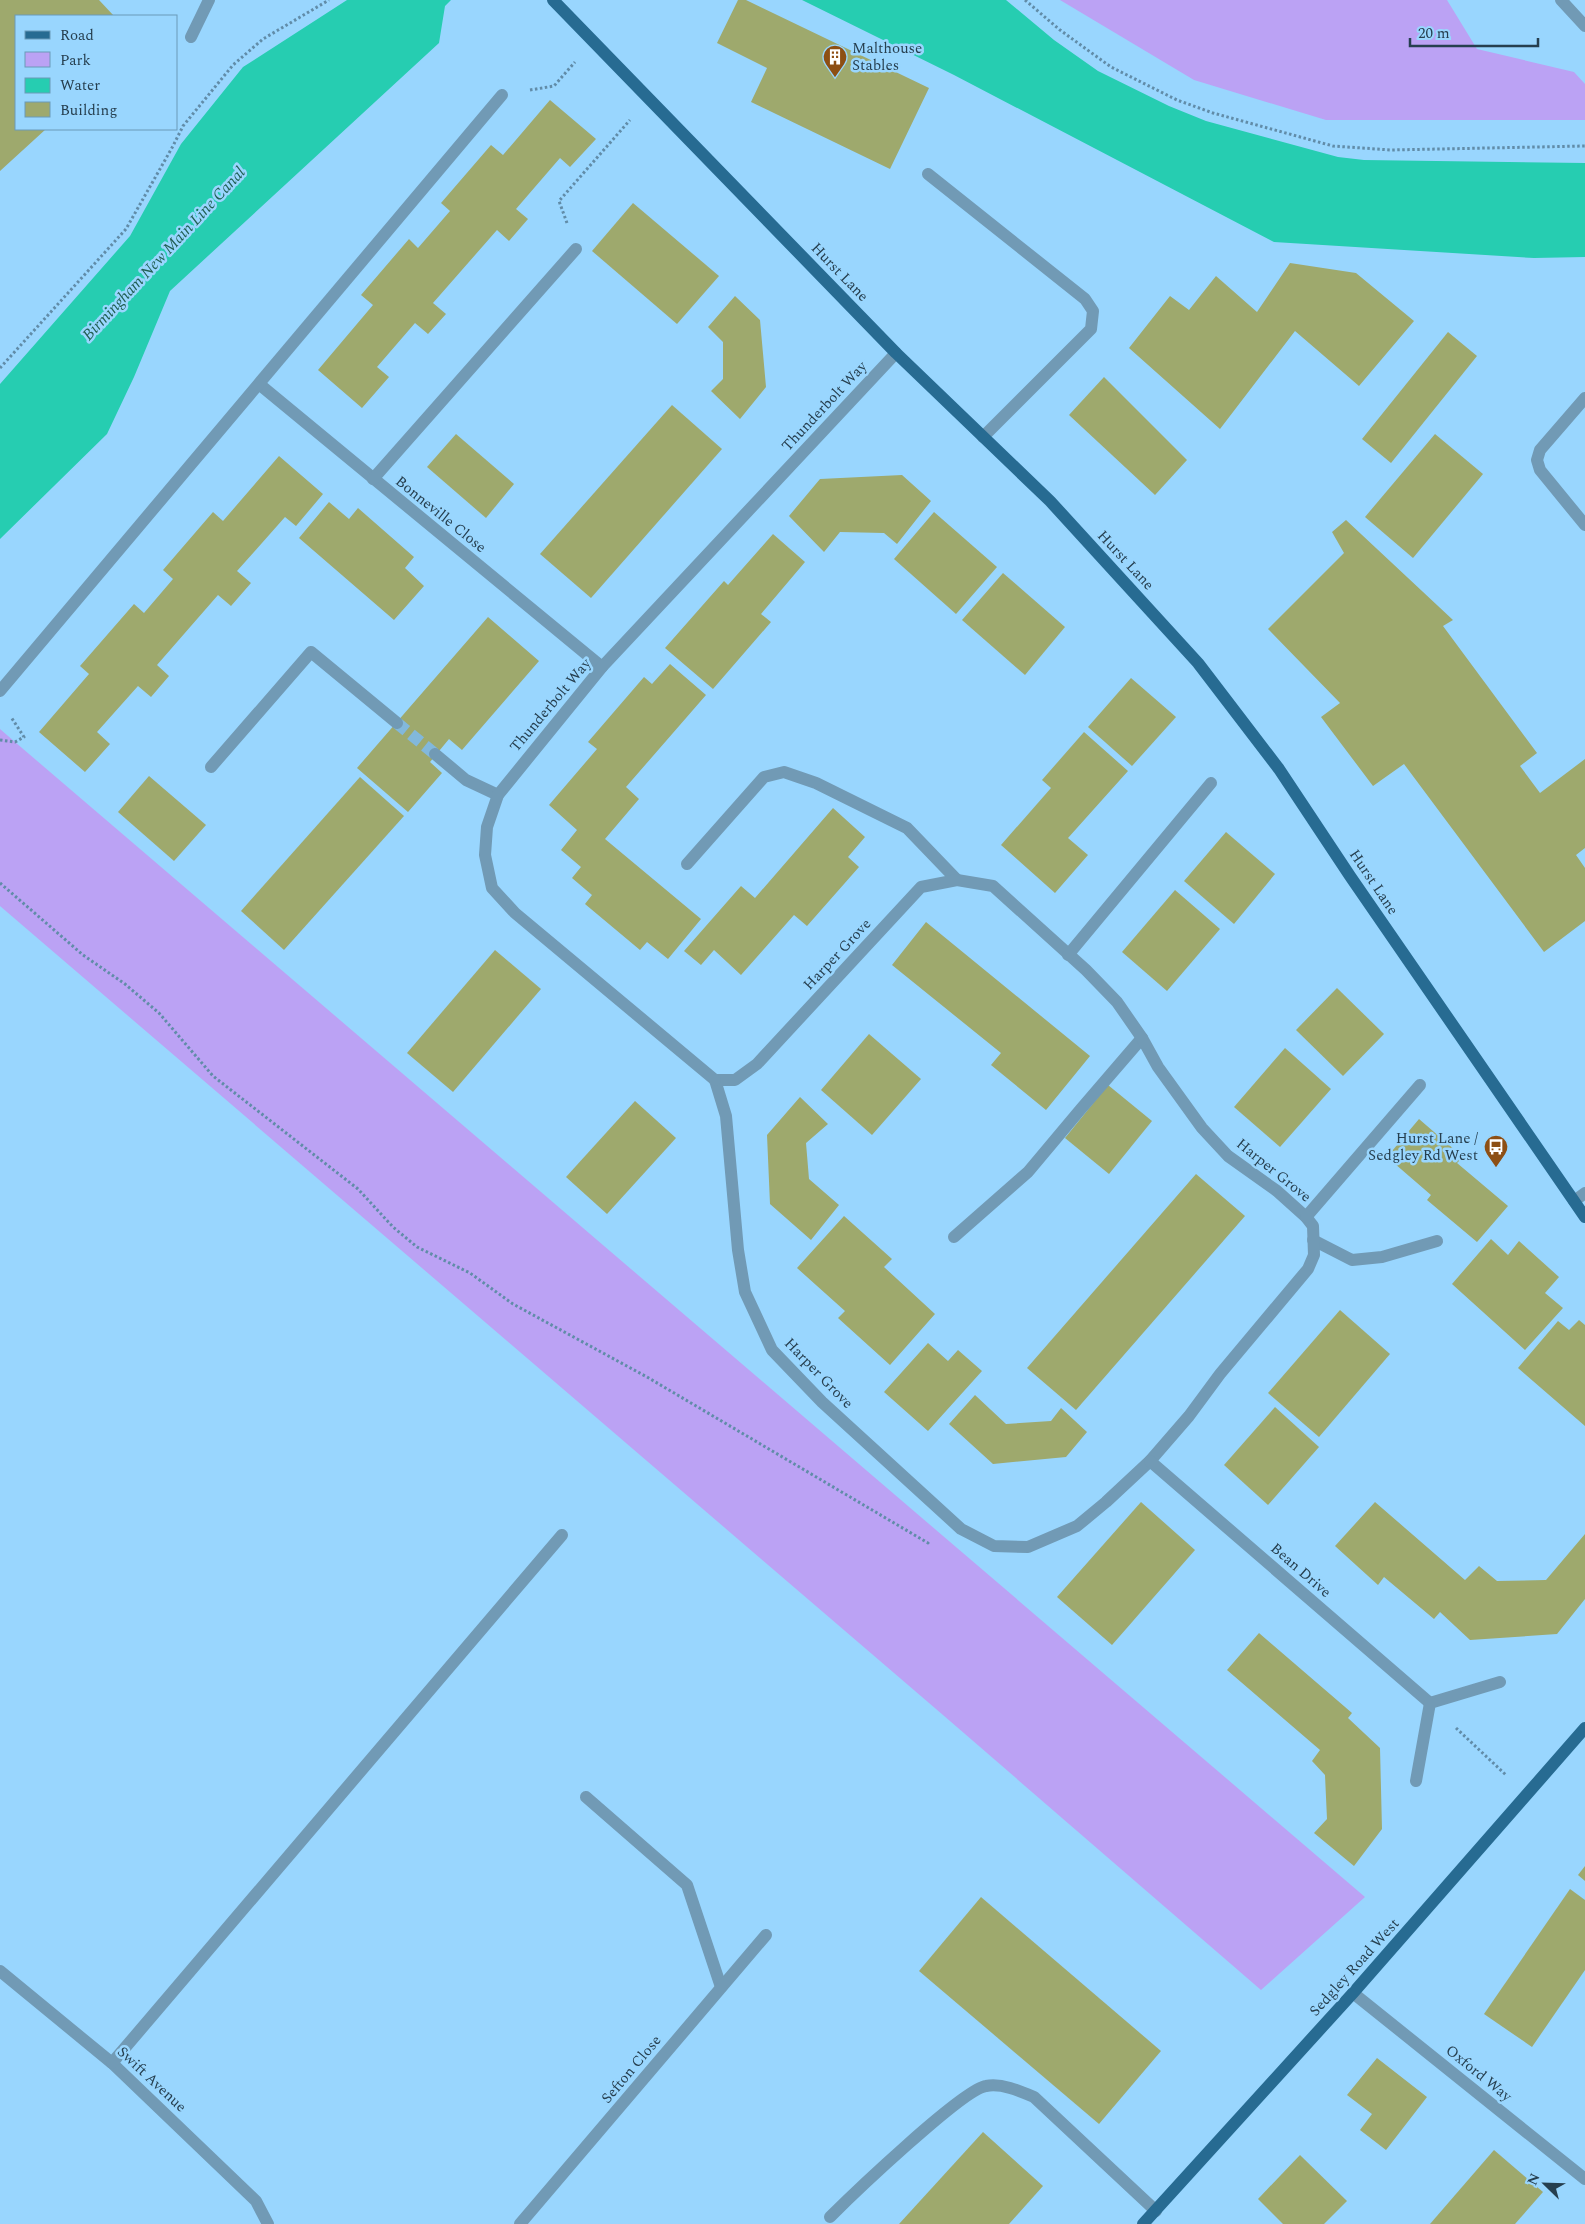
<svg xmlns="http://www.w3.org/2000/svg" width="1585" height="2224" font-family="Spectral,serif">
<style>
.green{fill:#bba2f4}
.water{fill:#26cdb1}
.building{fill:#9ea96d}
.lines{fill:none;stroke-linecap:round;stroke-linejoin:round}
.street-tunnel{stroke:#82b8db;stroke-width:12;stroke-dasharray:12 6;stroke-linecap:butt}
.path{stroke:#618ca8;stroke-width:3;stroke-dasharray:2.5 2.5;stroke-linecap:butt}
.lane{stroke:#719ab5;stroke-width:12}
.street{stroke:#719ab5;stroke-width:12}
.primary{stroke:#276b92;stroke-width:12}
.labels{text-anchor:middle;stroke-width:5;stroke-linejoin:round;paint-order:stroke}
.poi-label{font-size:15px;fill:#263f4f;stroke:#99d6fe;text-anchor:start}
.street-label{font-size:15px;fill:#263f4f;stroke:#99d6fe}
.water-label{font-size:16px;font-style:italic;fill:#225f53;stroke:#99d6fe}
</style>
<rect width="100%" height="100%" fill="#99d6fe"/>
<!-- green -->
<g class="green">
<polygon points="1060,0 1447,0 1477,49 1574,72 1585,84 1585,120 1326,120 1194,80"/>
<polygon points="0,729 15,742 1365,1897 1261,1990 943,1715 0,906"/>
</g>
<!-- water -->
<g class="water">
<polygon points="347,0 451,0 445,6 439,43 170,291 134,377 107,434 0,539 0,384 130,236 181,144 243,67"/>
<polygon points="802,0 1006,0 1054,40 1098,71 1169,106 1206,121 1338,157 1364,160 1585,163 1585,257 1534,258 1274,242 954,75"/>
</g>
<!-- building -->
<g class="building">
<polygon points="0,0 99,0 114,16 16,16 16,129 46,129 0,171"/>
<polygon points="738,0 746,0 929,88 890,169 751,102 767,68 717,43"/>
<polygon points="550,100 596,139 570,167 560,158 516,209 528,219 509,241 497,230 433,303 446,314 428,334 415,323 377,367 389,377 362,408 318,370 373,305 361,295 409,239 418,248 450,211 441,203 491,145 503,155"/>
<polygon points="633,203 719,276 677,324 592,251"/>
<polygon points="1290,263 1356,273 1414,321 1359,386 1295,331 1220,429 1129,348 1170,296 1189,310 1216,276 1257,312"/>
<polygon points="735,296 760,320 766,387 740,419 711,391 723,379 723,342 708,327"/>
<polygon points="1448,332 1477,356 1391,463 1362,439"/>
<polygon points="1104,377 1187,460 1155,495 1069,415"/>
<polygon points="672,405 722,449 591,598 540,554"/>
<polygon points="456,434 514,484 486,518 427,467"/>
<polygon points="1435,434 1483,474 1413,558 1365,517"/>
<polygon points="279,456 323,494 296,526 285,517 237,571 251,583 231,606 218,595 157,665 169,676 151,697 138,686 97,732 110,744 85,772 39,732 89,674 80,666 134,604 144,613 173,579 163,570 213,512 223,521"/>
<polygon points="902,475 931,501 897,544 884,533 840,532 824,552 789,516 820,479"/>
<polygon points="329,502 349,519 358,508 414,557 405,568 424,586 394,620 299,538"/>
<polygon points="934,512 997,567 956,614 894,559"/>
<polygon points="1346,520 1453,620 1443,626 1537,753 1520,766 1540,793 1585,759 1585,848 1576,855 1585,868 1585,921 1544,952 1404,764 1373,786 1321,717 1340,703 1268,629 1344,553 1332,532"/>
<polygon points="773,534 805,562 761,614 771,622 713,689 665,648 724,581 728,585"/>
<polygon points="1003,573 1065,627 1025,675 962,620"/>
<polygon points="488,617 539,661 462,750 449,739 430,762 442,773 408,812 357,768"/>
<polygon points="670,664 706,695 626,787 639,799 605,839 701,919 668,959 647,942 640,950 585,904 592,895 572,878 581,867 561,850 577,830 549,805 597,749 588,742 644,677 652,684"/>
<polygon points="1131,678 1176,717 1132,766 1088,727"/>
<polygon points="1084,732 1128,771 1068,838 1088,855 1055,893 1001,845 1051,788 1042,780"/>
<polygon points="149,776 206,825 174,861 118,812"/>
<polygon points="360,777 404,816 284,950 241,911"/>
<polygon points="833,808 865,837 848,857 859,867 807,926 794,915 741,975 714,950 701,965 684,951 741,886 755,898"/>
<polygon points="1226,832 1275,874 1234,924 1184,881"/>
<polygon points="1175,890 1220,929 1167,991 1122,952"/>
<polygon points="926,922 1090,1056 1046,1110 991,1065 1001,1053 892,965"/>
<polygon points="495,950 541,989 453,1092 407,1053"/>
<polygon points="1337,988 1384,1034 1343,1076 1296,1030"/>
<polygon points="869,1034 921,1079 872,1135 821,1090"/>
<polygon points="1285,1048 1331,1089 1280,1147 1234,1107"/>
<polygon points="1108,1085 1152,1121 1109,1174 1065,1138"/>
<polygon points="800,1097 828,1124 806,1143 809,1179 839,1205 811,1240 770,1204 767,1135"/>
<polygon points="635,1101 676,1138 607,1214 566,1177"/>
<polygon points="1419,1119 1463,1157 1457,1163 1508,1206 1477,1242 1427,1200 1431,1195 1387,1157"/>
<polygon points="1196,1174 1245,1216 1076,1410 1027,1368"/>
<polygon points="844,1216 892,1259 884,1267 935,1314 890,1365 838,1318 845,1311 797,1268"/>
<polygon points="1491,1239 1508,1255 1519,1241 1559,1277 1545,1293 1563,1308 1525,1350 1452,1284"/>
<polygon points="1340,1310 1390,1354 1319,1437 1268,1393"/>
<polygon points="1579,1320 1585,1325 1585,1426 1518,1368 1558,1321 1569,1330"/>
<polygon points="928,1343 948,1361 958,1350 982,1371 928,1431 884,1392"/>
<polygon points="975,1395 1006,1424 1051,1421 1061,1408 1087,1432 1066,1457 993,1464 949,1424"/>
<polygon points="1275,1407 1319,1447 1268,1505 1224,1465"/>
<polygon points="1141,1502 1195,1550 1112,1645 1057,1597"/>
<polygon points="1375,1502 1465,1580 1479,1566 1497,1581 1546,1580 1585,1534 1585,1599 1557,1634 1470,1640 1440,1612 1434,1619 1384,1577 1378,1585 1335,1546"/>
<polygon points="1259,1633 1352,1713 1348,1718 1380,1748 1382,1829 1354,1866 1314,1833 1327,1819 1325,1775 1312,1761 1320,1750 1227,1670"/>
<polygon points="1585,1866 1585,1881 1578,1875"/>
<polygon points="1570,1889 1585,1900 1585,1970 1532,2047 1484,2014"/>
<polygon points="981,1897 1161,2051 1099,2124 919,1971"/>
<polygon points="1377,2058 1427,2097 1386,2150 1360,2130 1372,2114 1347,2095"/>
<polygon points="983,2132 1043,2186 1009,2224 899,2224"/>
<polygon points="1494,2150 1543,2192 1515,2224 1430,2224"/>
<polygon points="1300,2155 1347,2201 1324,2224 1283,2224 1258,2199"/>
</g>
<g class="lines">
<!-- street-tunnel -->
<polyline class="street-tunnel" points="397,723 435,754"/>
<!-- path -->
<g class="path">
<polyline points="1025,0 1060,30 1111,67 1177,100 1213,113 1333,146 1391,150 1585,146"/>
<polyline points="530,90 554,86 575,62"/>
<polyline points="567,223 559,201 630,120"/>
<polyline points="0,368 126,229 173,146 183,126 233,65 263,39 329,0"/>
<polyline points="0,740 15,742 24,737 11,717"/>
<polyline points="0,883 83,955 125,984 159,1013 213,1076 358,1189 393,1227 417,1247 470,1273 513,1304 647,1377 928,1543 930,1540"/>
<polyline points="1456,1728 1506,1775"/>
</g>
<!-- lane -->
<g class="lane">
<polyline points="191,37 209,0"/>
<polyline points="928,174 1085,299 1093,311 1091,329 983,437"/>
<polyline points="1585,398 1540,450 1537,460 1540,470 1585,525"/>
<polyline points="687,864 764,777 784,772 816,783 907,828 957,880"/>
<polyline points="1574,1201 1585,1193"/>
<polyline points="954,1237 1028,1172 1080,1110 1142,1038"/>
<polyline points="1313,1240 1352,1260 1382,1257 1437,1241"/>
<polyline points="586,1797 687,1885 721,1987"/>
<path d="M830,2217C852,2195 963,2089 986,2086C1002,2083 1020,2091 1034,2097L1156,2211"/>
</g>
<!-- street -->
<g class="street">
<polyline points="1561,0 1585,26"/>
<polyline points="259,384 602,667"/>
<polyline points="373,479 576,249"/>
<polyline points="0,691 502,95"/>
<polyline points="435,754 466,780 498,795"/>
<polyline points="211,767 311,652 397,723"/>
<polygon points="957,880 993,886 1086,970 1117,1002 1142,1038 1158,1067 1202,1128 1228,1156 1277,1191 1306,1217 1313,1226 1314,1255 1308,1269 1220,1374 1189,1416 1150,1461 1106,1502 1077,1526 1028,1547 994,1546 961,1529 822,1402 772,1350 745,1292 738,1250 726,1116 715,1080 735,1080 757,1064 921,887"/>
<polyline points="1068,955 1211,783"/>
<polyline points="715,1080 515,913 492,888 485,855 487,827 498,795 602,667 896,353"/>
<polyline points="1306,1217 1420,1085"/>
<polyline points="1150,1461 1430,1703"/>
<polyline points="1416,1781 1430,1703 1500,1682"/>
<polyline points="0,1971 112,2063 256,2201 268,2224"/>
<polyline points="1353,1993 1585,2179"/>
<polyline points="112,2063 562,1535"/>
<polyline points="520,2224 766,1935"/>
</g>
<!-- primary -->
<g class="primary">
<polyline points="553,0 896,353 1050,501 1198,663 1279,769 1350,876 1585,1217"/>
<polyline points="1143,2224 1353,1993 1585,1728"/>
</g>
</g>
<!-- icons -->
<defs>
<symbol id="building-pin" viewBox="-11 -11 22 30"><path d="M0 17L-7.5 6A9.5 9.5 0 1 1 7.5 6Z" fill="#8d4f14" stroke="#99d6fe"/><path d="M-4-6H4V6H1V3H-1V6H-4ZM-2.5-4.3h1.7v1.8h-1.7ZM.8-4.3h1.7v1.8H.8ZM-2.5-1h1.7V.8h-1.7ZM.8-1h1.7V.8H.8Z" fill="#fff"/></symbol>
<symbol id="bus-pin" viewBox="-11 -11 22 30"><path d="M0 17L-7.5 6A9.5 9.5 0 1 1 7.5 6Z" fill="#8d4f14" stroke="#99d6fe"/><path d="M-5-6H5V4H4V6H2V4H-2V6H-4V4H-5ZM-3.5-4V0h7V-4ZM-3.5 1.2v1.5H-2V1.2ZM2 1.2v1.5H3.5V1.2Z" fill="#fff"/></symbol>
</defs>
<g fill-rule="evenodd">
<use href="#building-pin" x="821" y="43" width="28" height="38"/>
<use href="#bus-pin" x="1482" y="1133" width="28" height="38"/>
</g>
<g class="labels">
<!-- poi labels -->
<g class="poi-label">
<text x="852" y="53">Malthouse<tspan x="852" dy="17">Stables</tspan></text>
<text x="1478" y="1143" text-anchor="end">Hurst Lane /<tspan x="1478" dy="17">Sedgley Rd West</tspan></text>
</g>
<!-- street labels -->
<g class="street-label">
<text transform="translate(840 272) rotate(46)" y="5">Hurst Lane</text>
<text transform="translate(824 406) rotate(-47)" y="5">Thunderbolt Way</text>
<text transform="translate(441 514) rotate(39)" y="5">Bonneville Close</text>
<text transform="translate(1126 560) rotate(47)" y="5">Hurst Lane</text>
<text transform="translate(550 705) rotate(-50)" y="5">Thunderbolt Way</text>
<text transform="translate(1374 882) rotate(56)" y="5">Hurst Lane</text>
<text transform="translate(837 954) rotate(-47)" y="5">Harper Grove</text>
<text transform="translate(1274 1170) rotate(39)" y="5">Harper Grove</text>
<text transform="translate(819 1373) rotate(46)" y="5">Harper Grove</text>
<text transform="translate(1301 1570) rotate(41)" y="5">Bean Drive</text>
<text transform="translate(1354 1967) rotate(-48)" y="5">Sedgley Road West</text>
<text transform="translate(631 2069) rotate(-50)" y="5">Sefton Close</text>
<text transform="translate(1479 2073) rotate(39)" y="5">Oxford Way</text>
<text transform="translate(152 2079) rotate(43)" y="5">Swift Avenue</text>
</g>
<!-- water labels -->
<g class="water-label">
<text transform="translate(163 253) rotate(-47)" y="6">Birmingham New Main Line Canal</text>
</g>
</g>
<!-- legend -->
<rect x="15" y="15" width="162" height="115" fill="#99d6fe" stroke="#6b9ab8"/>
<rect x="25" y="31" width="25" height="8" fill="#276b92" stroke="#6b9ab8"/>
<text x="60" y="40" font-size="15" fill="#263f4f">Road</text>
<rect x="25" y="52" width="25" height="15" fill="#bba2f4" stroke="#6b9ab8"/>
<text x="60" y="65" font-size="15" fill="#263f4f">Park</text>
<rect x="25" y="78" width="25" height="15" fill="#26cdb1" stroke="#6b9ab8"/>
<text x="60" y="90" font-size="15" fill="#263f4f">Water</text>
<rect x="25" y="102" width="25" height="15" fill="#9ea96d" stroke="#6b9ab8"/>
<text x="60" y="115" font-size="15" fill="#263f4f">Building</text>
<!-- north arrow -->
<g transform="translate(1545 2184) rotate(293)" stroke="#99d6fe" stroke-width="4" paint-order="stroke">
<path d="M0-4L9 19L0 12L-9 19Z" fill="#263f4f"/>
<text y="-8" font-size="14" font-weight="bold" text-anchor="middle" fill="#263f4f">N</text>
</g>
<!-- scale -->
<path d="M1410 38v8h128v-8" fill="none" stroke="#263f4f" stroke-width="2.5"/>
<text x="1418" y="38" font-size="15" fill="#263f4f" stroke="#99d6fe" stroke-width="4" paint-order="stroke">20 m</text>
</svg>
